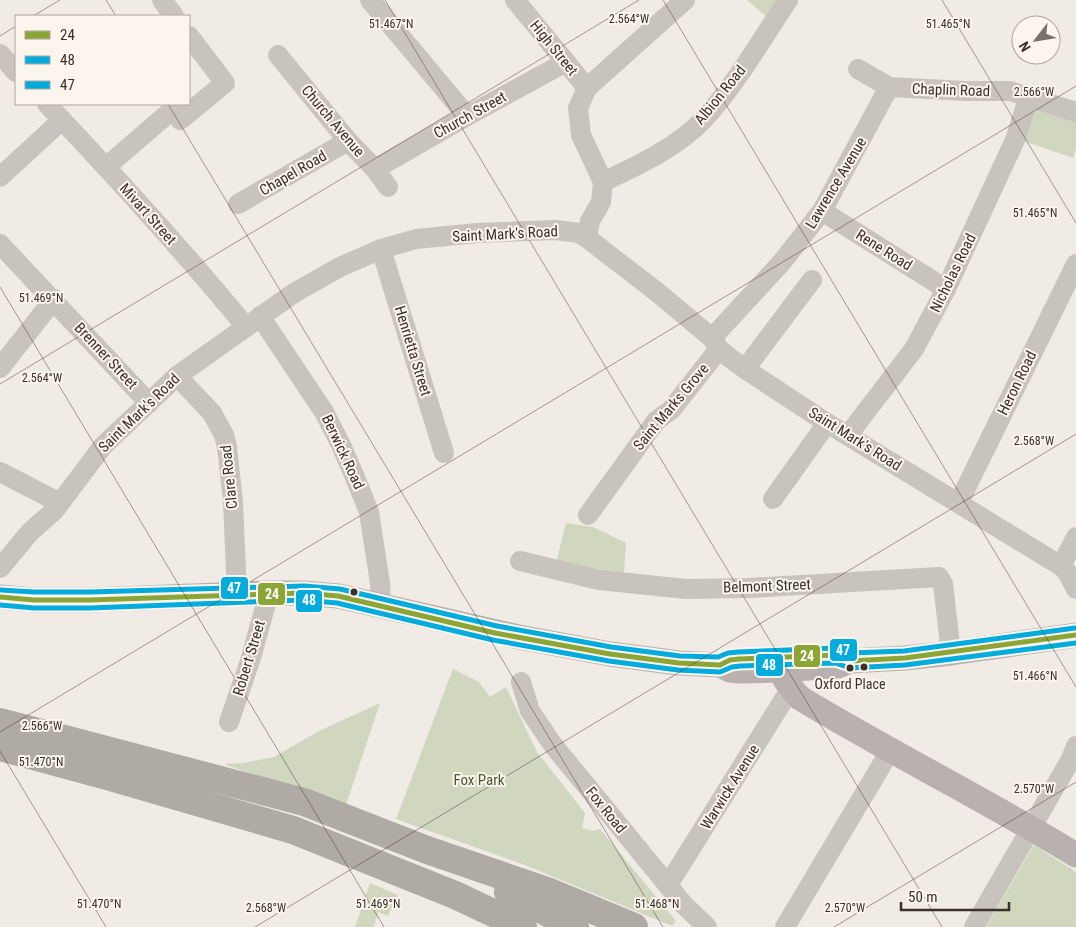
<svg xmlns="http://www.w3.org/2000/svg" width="1076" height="927" font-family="'Roboto Condensed',sans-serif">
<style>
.green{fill:#d1d6bf}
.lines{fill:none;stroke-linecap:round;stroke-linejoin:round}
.minor{stroke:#c9c3be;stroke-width:20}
.major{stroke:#b8b1ad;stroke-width:25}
.highway{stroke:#afaaa4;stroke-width:28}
.bus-1-casing{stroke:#fbf5ee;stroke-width:9}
.bus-2-casing{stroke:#fbf5ee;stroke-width:9}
.bus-3-casing{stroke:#fbf5ee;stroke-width:9}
.bus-1{stroke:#8ba636;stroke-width:5}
.bus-2{stroke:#03acdd;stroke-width:5}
.bus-3{stroke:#03acdd;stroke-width:5}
.ticks{fill:none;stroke:#3b302b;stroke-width:1;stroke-opacity:0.45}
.bus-dot{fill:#3b302b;stroke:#fbf5ee;stroke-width:2}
.labels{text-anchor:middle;stroke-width:4;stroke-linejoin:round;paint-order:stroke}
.bus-label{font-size:14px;fill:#3b302b;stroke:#fbf5ee}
.street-label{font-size:15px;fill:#3b302b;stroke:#fbf5ee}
.park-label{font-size:15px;fill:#4a5a2e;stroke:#fbf5ee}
.ticks-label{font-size:12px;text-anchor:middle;fill:#3b302b;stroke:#fbf5ee;stroke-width:4;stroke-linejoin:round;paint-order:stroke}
.line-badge{stroke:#fbf5ee;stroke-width:2}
.badge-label{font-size:14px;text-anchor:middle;font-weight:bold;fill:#fff}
</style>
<rect width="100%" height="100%" fill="#f0ebe5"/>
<!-- green -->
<g class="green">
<polygon points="747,0 780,0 768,18"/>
<polygon points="1036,107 1076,121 1076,149 1073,158 1024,141"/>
<polygon points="566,523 593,527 626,543 624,573 579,568 556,563"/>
<polygon points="453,669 479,682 490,697 506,687 537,752 585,813 582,828 593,831 600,829 676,921 672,926 525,865 396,819"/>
<polygon points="380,703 345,808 224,764 244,763 274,757 319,731"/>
<polygon points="1034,845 1076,872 1076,927 986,927"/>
<polygon points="370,883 398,895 388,916 378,912 374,927 355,927"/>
</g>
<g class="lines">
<!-- minor -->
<g class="minor">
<polyline points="162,0 174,16"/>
<polyline points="370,0 467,116"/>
<polyline points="515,0 587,88 578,108 581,135 603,182 601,202 590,221 587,238"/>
<polyline points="0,54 16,72"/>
<polyline points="278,55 348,141 375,169 388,187"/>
<polyline points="858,69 889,87 965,91 1010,91 1076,112"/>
<polyline points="587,88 685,0"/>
<path d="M47,104C115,176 183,250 246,327"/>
<polyline points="180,120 225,83 189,36"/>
<polyline points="106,167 172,110"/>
<polyline points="375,169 467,116 566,62"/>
<polyline points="0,177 62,120"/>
<path d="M603,182C637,166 678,147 704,119C736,84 762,39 788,0"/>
<polyline points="238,204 348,141"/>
<polyline points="822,211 946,289"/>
<polyline points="0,244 149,403"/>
<polyline points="381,249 444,453"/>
<polyline points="260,316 324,412 341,445 359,487 369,512 380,583 381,606"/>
<polyline points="712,338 782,262 822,211 889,87"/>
<polyline points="0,368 54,299"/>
<polyline points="745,369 812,280"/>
<polyline points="177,376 212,413 224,435 227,447 233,502 237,594"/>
<polyline points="848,435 914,349 946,289 1015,140 1029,96"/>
<polyline points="0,472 60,503"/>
<polyline points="773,499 827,423"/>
<polyline points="959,502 1076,264"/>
<polyline points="588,515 656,421 671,410 719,349"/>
<polyline points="520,561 599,580 686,589 749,588 939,577 943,584 951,653"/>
<polyline points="1061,566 1076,537"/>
<polyline points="0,568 30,532 54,511 103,446 177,376 294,293 340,267 381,249 416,239 477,233 556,230 579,233 587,238 657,292 712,338 719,349 730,358 745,369 827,423 1061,566 1067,572 1076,589"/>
<polyline points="521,682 530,711 553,745 684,905 707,927"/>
<polyline points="229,722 250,661 269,593"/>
<polyline points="668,885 791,688"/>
<polyline points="785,927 890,751"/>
<polyline points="974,927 1071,759 1076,746"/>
</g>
<!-- major -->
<g class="major">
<polyline points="0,597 34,600 90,600 269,593 303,593 338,596 519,637 610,654 679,663 720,665 730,670 739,671 779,670 838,666 850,661 905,658 951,653 1076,635"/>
<path d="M776,658C780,675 789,686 800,698C891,753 986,800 1076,855"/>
</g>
<!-- highway -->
<g class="highway">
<polyline points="0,722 304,802 427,850 547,891 634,927"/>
<polyline points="0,747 107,776 293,830 455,895 523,927"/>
<polyline points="508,892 575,927"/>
</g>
<defs>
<polyline id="bus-1" points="0,597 34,600 90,600 303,593 338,596 495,633 610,654 679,663 720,665 730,660 739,659 837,655 850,661 905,658 1076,635"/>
<polyline id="bus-2" points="0,605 34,608 90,608 303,600 337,603 493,640 609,661 678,670 720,672 732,667 740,666 835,663 850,668 905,665 1076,643"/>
<polyline id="bus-3" points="1,590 34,592 90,592 304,586 340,589 497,626 611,647 680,656 718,657 728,653 738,652 837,648 851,653 904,651 1075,628"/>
</defs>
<!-- bus-1 casing -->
<use href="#bus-1" class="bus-1-casing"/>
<!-- bus-2 casing -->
<use href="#bus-2" class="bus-2-casing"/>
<!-- bus-3 casing -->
<use href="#bus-3" class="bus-3-casing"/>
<!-- bus-1 -->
<use href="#bus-1" class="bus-1"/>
<!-- bus-2 -->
<use href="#bus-2" class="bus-2"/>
<!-- bus-3 -->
<use href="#bus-3" class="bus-3"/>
</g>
<!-- ticks -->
<path class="ticks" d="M106,0L116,16M385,0L942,927M663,0L1076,687M942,0L1076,223M33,16L60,0M0,36L16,26M168,104L663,927M0,287L384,927M0,384L639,0M0,732L1076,86M0,751L106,927M255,927L1076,434M834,927L1076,782"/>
<!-- markers -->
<g class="bus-dot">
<circle cx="354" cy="592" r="4.5"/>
<circle cx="864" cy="667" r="4.5"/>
<circle cx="850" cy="668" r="4.5"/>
</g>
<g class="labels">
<!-- bus labels -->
<g class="bus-label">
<text x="850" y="689">Oxford Place</text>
</g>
<!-- street labels -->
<g class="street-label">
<text transform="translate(554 48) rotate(51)" y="5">High Street</text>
<text transform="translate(951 90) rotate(2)" y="5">Chaplin Road</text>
<text transform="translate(720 95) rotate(-51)" y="5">Albion Road</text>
<text transform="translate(470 115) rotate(-29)" y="5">Church Street</text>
<text transform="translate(333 121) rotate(50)" y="5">Church Avenue</text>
<text transform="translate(293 173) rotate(-30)" y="5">Chapel Road</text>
<text transform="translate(836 183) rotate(-59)" y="5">Lawrence Avenue</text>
<text transform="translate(148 214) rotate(48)" y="5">Mivart Street</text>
<text transform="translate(505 234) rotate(-3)" y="5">Saint Mark's Road</text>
<text transform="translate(884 250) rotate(32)" y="5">Rene Road</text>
<text transform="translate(953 273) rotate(-64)" y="5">Nicholas Road</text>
<text transform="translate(413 351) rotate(73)" y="5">Henrietta Street</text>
<text transform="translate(106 356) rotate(47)" y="5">Brenner Street</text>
<text transform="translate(1017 383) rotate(-64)" y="5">Heron Road</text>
<text transform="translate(671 407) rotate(-50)" y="5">Saint Marks Grove</text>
<text transform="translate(139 413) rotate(-44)" y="5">Saint Mark's Road</text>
<text transform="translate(855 439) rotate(32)" y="5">Saint Mark's Road</text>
<text transform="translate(343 452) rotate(65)" y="5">Berwick Road</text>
<text transform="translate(229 477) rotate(-96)" y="5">Clare Road</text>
<text transform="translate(767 586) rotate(-2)" y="5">Belmont Street</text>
<text transform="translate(249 658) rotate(-73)" y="5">Robert Street</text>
<text transform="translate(730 787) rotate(-58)" y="5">Warwick Avenue</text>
<text transform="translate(606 810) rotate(51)" y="5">Fox Road</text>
</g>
<!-- park labels -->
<g class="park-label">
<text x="479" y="785">Fox Park</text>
</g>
</g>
<g class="ticks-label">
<text x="629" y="23">2.564°W</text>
<text x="391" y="28">51.467°N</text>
<text x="948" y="28">51.465°N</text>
<text x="1034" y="96">2.566°W</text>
<text x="1035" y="217">51.465°N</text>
<text x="41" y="302">51.469°N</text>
<text x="42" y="382">2.564°W</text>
<text x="1034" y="445">2.568°W</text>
<text x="1035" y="680">51.466°N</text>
<text x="42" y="730">2.566°W</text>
<text x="41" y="766">51.470°N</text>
<text x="1034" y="793">2.570°W</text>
<text x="99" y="908">51.470°N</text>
<text x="378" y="908">51.469°N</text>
<text x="657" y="908">51.468°N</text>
<text x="266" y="912">2.568°W</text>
<text x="845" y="912">2.570°W</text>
</g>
<g class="line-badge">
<rect x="220" y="576" width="29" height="24" rx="5" fill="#03acdd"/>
<rect x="257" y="582" width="29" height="24" rx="5" fill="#8ba636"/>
<rect x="295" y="589" width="28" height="24" rx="5" fill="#03acdd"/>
<rect x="829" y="638" width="29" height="24" rx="5" fill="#03acdd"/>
<rect x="793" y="644" width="28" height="24" rx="5" fill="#8ba636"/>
<rect x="755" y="653" width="29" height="24" rx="5" fill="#03acdd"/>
</g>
<g class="badge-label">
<text x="234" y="593">47</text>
<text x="272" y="599">24</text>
<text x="309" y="605">48</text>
<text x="843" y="655">47</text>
<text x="807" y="661">24</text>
<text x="769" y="670">48</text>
</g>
<!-- legend -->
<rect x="15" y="15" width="175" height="90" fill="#fbf5ee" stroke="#aea6a0"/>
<rect x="25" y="31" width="25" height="8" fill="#8ba636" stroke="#aea6a0"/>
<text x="60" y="40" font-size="15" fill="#3b302b">24</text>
<rect x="25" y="56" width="25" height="8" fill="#03acdd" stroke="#aea6a0"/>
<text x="60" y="65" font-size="15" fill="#3b302b">48</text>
<rect x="25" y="81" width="25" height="8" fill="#03acdd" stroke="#aea6a0"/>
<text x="60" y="90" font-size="15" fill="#3b302b">47</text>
<!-- north arrow -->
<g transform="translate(1036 40) rotate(239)"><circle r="24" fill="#fbf5ee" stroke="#aea6a0"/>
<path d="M0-4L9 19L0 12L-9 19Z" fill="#7a716c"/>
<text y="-8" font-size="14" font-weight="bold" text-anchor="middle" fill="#3b302b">N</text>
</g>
<!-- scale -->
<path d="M901 902v8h108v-8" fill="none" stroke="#3b302b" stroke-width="2.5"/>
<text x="908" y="902" font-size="15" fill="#3b302b" stroke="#fbf5ee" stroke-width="4" paint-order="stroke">50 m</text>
</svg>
